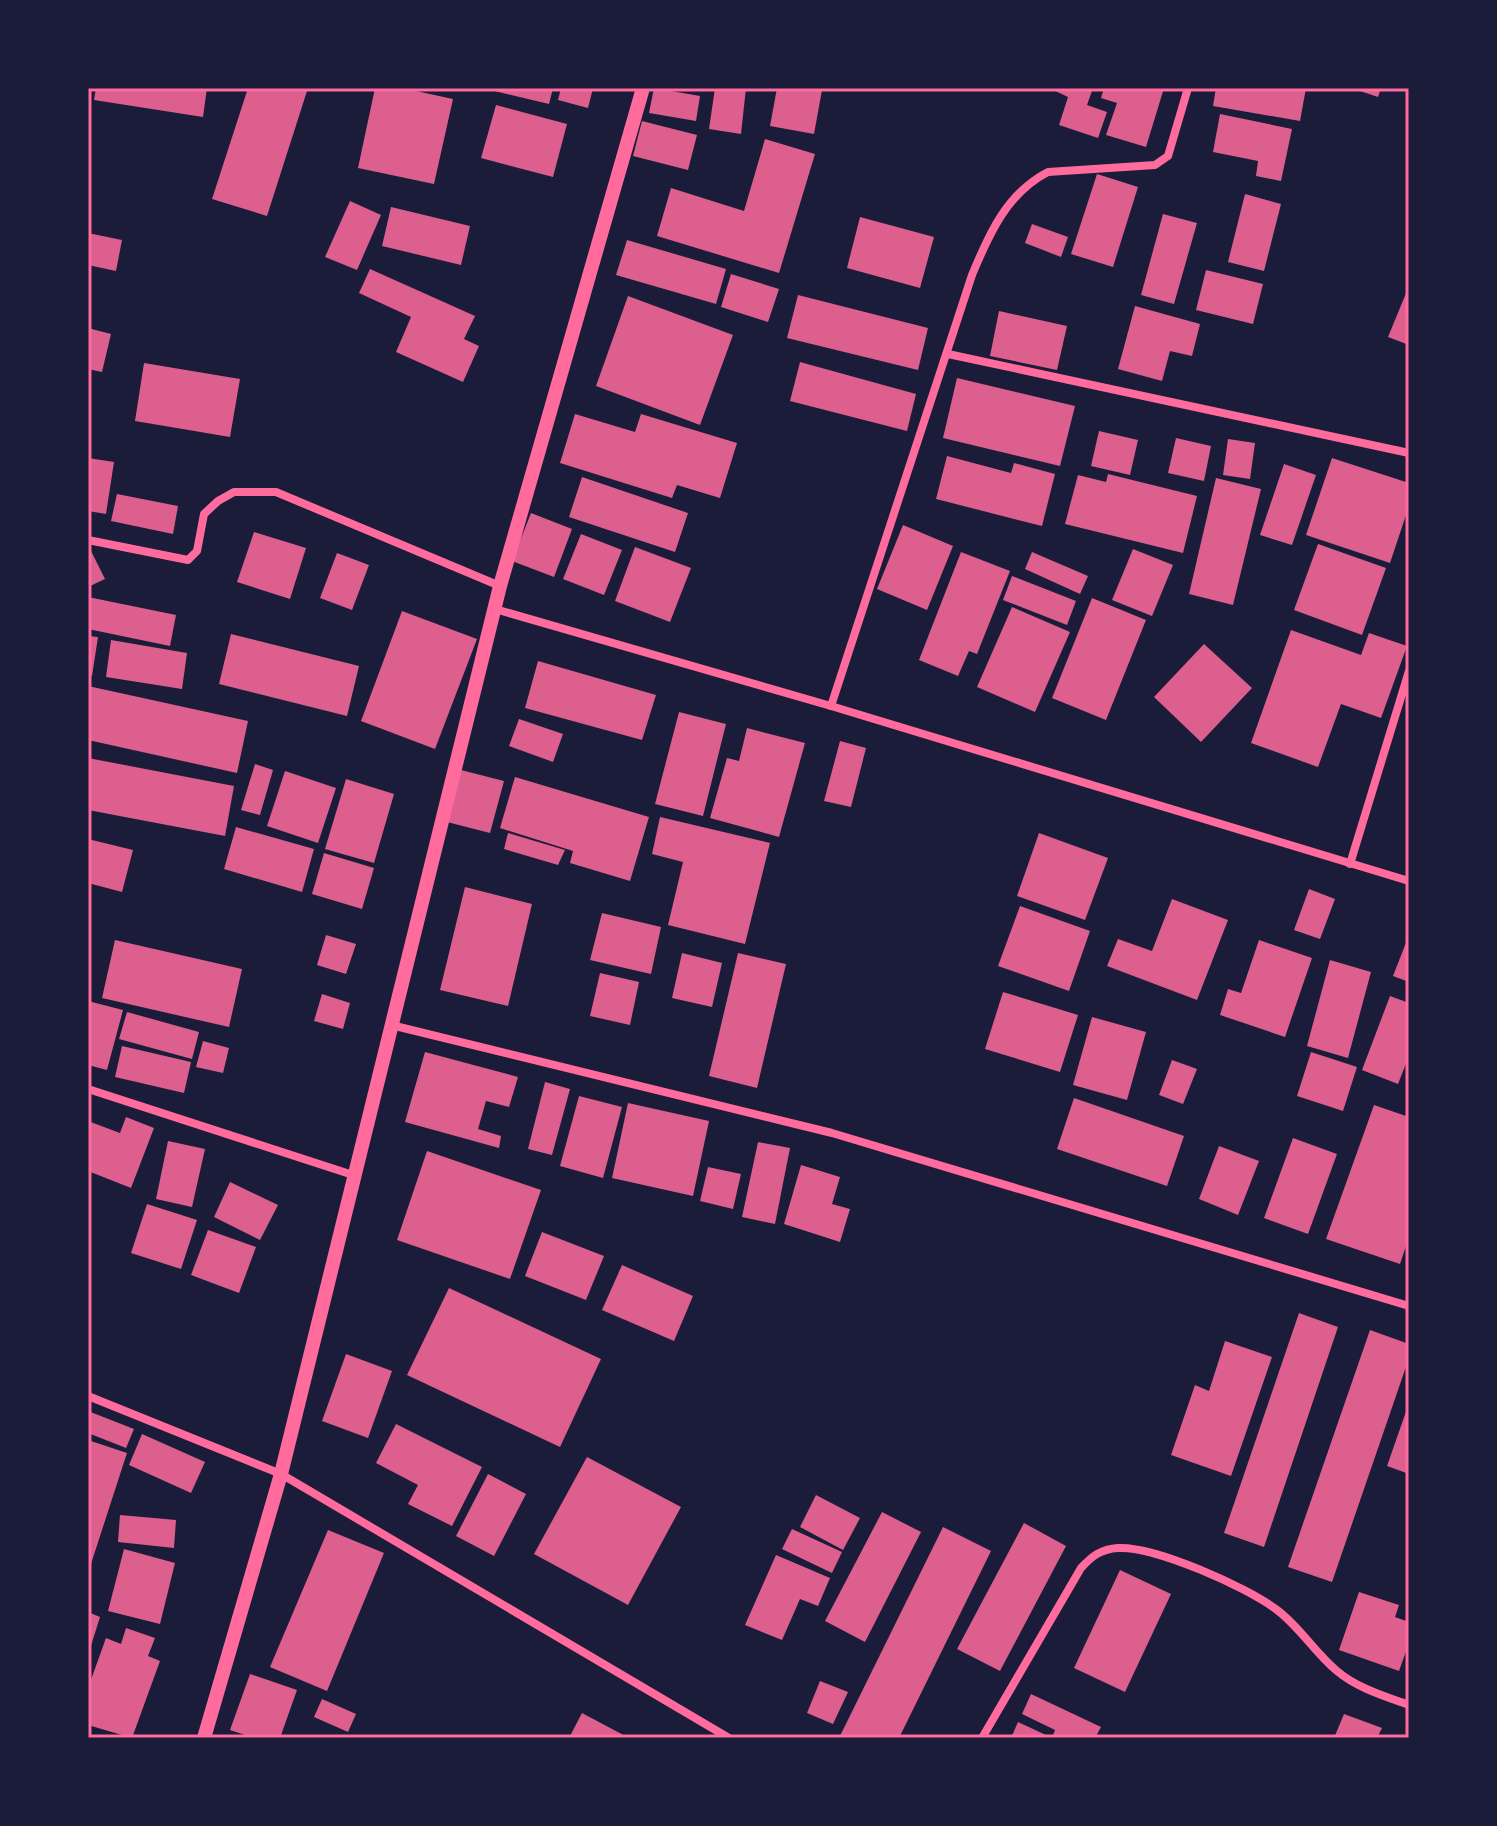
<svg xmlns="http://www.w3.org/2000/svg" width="1497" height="1826" font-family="Georgia,serif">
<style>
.building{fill:#dd5f8e}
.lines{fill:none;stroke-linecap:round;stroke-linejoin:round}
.minor{stroke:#ff6b9d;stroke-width:8}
.tertiary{stroke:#ff6b9d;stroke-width:14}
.neatline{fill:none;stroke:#ff6b9d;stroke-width:3}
</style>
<rect width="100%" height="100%" fill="#1b1b3a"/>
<!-- building -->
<g class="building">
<polygon points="96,88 207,88 203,117 94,100"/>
<polygon points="248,88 307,91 267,216 212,199"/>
<polygon points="375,88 402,88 453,99 434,184 358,168"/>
<polygon points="482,88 553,88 549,104"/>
<polygon points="561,88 593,88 588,108 558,100"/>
<polygon points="654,88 700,96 696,121 649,113"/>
<polygon points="715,88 746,88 741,134 709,129"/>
<polygon points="777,88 822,90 814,134 770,126"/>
<polygon points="1049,88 1093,88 1087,105 1107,112 1098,138 1059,125 1068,97"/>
<polygon points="1104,88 1164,88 1146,147 1106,135 1117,103 1101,98"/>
<polygon points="1216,88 1306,88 1300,121 1213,106"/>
<polygon points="1351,88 1381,88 1378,97"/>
<polygon points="496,105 567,124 553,177 481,158"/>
<polygon points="1220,114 1292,129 1281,181 1256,176 1258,161 1213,152"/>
<polygon points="642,121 697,135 688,170 633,156"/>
<polygon points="765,139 815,154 779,273 657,236 671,188 744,211"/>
<polygon points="1097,174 1138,187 1113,267 1071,254"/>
<polygon points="1245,194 1281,204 1264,271 1228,262"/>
<polygon points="350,201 381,215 357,270 325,257"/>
<polygon points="391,207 470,226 461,265 382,246"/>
<polygon points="1163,214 1197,223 1174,304 1141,295"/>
<polygon points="860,217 934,237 920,288 847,268"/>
<polygon points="1032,224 1068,237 1061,257 1025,243"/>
<polygon points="88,233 122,240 116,271 88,265"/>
<polygon points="627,240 726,269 716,304 616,275"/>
<polygon points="370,269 475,316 464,339 479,346 463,382 396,352 411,317 359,293"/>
<polygon points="1206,270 1263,284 1253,324 1196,310"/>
<polygon points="731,274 779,289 768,322 721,307"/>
<polygon points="1409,286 1409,345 1388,337"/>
<polygon points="798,295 928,328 918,370 787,338"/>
<polygon points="628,296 733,335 700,425 596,386"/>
<polygon points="1135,306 1200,324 1192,356 1170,351 1162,381 1118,369"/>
<polygon points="999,311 1067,326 1057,370 990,356"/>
<polygon points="88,328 111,334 102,372 88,369"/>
<polygon points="800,362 916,394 907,431 790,401"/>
<polygon points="144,363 240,379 230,437 135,421"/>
<polygon points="957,378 1075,406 1060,466 943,438"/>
<polygon points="575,414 635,432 641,414 737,443 720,498 677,485 672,498 560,463"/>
<polygon points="1099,431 1138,440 1130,475 1091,466"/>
<polygon points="1176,438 1211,446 1204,481 1168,473"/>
<polygon points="1228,439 1255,443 1250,479 1223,475"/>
<polygon points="947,456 1011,473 1014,463 1055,474 1042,526 936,499"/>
<polygon points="88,458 114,462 106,514 88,511"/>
<polygon points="1332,458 1409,483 1409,506 1390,563 1306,535"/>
<polygon points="1284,464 1316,475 1292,545 1260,535"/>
<polygon points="1108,474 1197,496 1183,553 1065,524 1078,475 1106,482"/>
<polygon points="582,477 688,513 675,552 569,517"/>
<polygon points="1216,478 1261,489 1233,605 1189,594"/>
<polygon points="117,494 178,506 173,534 111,521"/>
<polygon points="531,513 572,529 554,577 512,561"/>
<polygon points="903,525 953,546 927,610 877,589"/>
<polygon points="254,532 306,548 290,599 237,582"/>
<polygon points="581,534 622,550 604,595 563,579"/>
<polygon points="1318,544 1386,568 1362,635 1294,610"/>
<polygon points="88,545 105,579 88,587"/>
<polygon points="635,547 691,568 670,622 615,601"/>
<polygon points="1133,549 1173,565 1152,616 1112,600"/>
<polygon points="961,552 1010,571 977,654 969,651 958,676 919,660"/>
<polygon points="1032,552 1088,576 1080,594 1025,569"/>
<polygon points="337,553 369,565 352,610 320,598"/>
<polygon points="1012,576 1076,601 1067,625 1003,600"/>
<polygon points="88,597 176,615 170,646 88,629"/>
<polygon points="1092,598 1146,620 1106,720 1052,698"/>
<polygon points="1012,607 1070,632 1035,712 977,687"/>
<polygon points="402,611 477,639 435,749 361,721"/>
<polygon points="1291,630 1361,655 1369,633 1407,646 1381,718 1341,704 1318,767 1251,743"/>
<polygon points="231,634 359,666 347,716 219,684"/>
<polygon points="88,636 98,637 92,676 88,675"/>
<polygon points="111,640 187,653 182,689 106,677"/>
<polygon points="1204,644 1252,688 1201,742 1154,697"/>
<polygon points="538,661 656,695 642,740 525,708"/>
<polygon points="88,686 248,721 237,773 88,740"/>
<polygon points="679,712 726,724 703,816 655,804"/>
<polygon points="519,719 563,734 553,762 509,746"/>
<polygon points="747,728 805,743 779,837 710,818 727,758 739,761"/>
<polygon points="840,741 866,748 851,807 824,801"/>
<polygon points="88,758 234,786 225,836 88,810"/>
<polygon points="255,764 273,770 260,815 241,810"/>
<polygon points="461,770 504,781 490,833 447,822"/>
<polygon points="285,771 336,788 318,843 267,826"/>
<polygon points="515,777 649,817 630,881 570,863 573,851 500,828"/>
<polygon points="346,779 394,794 374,863 325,849"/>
<polygon points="660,817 770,843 745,944 668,925 683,862 652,854"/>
<polygon points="236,827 314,849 302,892 224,869"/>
<polygon points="508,833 565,850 558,865 504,849"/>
<polygon points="1039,833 1108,858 1085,920 1017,896"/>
<polygon points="88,839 133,850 122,892 88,883"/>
<polygon points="324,853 374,868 362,909 312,894"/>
<polygon points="465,887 532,904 508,1006 440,990"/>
<polygon points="1309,889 1335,899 1320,939 1294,930"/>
<polygon points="1172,899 1228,920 1197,1000 1107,966 1118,939 1152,951"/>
<polygon points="1020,906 1090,931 1069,991 998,966"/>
<polygon points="602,913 661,927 651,974 590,960"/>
<polygon points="326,935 356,944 346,974 317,965"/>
<polygon points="1409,935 1409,982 1393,976"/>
<polygon points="115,940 242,969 229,1027 102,998"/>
<polygon points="1259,940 1312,958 1285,1037 1220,1015 1228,989 1241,993"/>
<polygon points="682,953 722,963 712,1007 672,998"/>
<polygon points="738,953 786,964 757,1088 709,1076"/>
<polygon points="1330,960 1371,972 1348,1058 1307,1046"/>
<polygon points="600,973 639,982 630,1025 590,1016"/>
<polygon points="1003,992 1078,1015 1060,1072 985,1049"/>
<polygon points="322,994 350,1003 343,1029 314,1021"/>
<polygon points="1390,996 1409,1003 1409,1056 1398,1084 1362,1070"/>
<polygon points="88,1001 123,1010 107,1070 88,1065"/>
<polygon points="127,1012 199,1032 192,1059 119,1039"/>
<polygon points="1092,1017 1146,1032 1127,1100 1073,1085"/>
<polygon points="203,1041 229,1048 223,1073 196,1067"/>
<polygon points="122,1046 191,1062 184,1093 115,1077"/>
<polygon points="425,1052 518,1077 509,1107 486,1101 478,1129 501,1136 499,1148 405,1122"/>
<polygon points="1311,1052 1357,1067 1343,1111 1297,1096"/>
<polygon points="1172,1060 1197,1069 1183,1104 1159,1095"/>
<polygon points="545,1082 570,1089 552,1155 528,1149"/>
<polygon points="579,1096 622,1107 603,1178 560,1166"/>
<polygon points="1074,1098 1184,1136 1167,1186 1057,1149"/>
<polygon points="628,1103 709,1121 693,1196 612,1178"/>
<polygon points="1374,1105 1409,1117 1409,1237 1400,1264 1326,1239"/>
<polygon points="126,1117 154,1128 131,1188 88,1171 88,1121 120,1133"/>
<polygon points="1293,1138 1337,1154 1308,1234 1264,1218"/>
<polygon points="168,1141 205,1149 192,1207 156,1199"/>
<polygon points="758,1142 790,1148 775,1224 742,1217"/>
<polygon points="1219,1146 1259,1161 1238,1215 1199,1199"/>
<polygon points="427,1151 541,1190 510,1279 397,1240"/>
<polygon points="801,1165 840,1177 832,1204 850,1209 840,1242 784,1224"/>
<polygon points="708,1167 741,1174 733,1209 700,1201"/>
<polygon points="230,1182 278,1205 260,1240 214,1217"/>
<polygon points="147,1204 197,1220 181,1269 131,1253"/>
<polygon points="208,1230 256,1247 239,1293 191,1275"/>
<polygon points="542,1232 604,1256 586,1300 525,1276"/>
<polygon points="622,1265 693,1296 674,1341 602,1310"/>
<polygon points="449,1288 601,1359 560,1447 407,1375"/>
<polygon points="1299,1313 1338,1327 1264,1547 1224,1533"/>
<polygon points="1370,1330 1409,1344 1409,1358 1332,1582 1288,1567"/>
<polygon points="1225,1341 1272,1357 1231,1476 1171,1455 1195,1385 1209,1391"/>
<polygon points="346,1354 392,1371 368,1438 322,1421"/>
<polygon points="1409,1403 1409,1474 1387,1466"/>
<polygon points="88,1411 134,1429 126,1448 88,1433"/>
<polygon points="396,1424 482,1467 452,1526 408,1504 418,1485 376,1463"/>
<polygon points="142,1434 205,1462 191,1493 129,1465"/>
<polygon points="88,1440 127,1453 89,1570 88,1569"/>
<polygon points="587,1457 681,1507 628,1605 534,1554"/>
<polygon points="488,1474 526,1494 494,1556 456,1536"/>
<polygon points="816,1495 860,1518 843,1550 800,1527"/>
<polygon points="882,1512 921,1532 865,1642 825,1621"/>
<polygon points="120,1515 176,1520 174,1548 118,1542"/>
<polygon points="1024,1523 1066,1546 1000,1671 957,1649"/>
<polygon points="943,1527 991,1551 899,1738 839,1738"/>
<polygon points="792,1529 842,1552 832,1573 782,1549"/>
<polygon points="328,1530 384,1553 327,1691 270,1667"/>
<polygon points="124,1549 175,1563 160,1624 108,1611"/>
<polygon points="776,1555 830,1578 818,1606 800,1599 782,1640 745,1625"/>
<polygon points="1120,1570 1171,1594 1125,1692 1074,1668"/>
<polygon points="1359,1592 1399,1605 1395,1617 1409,1622 1409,1643 1399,1671 1339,1650"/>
<polygon points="88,1612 100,1617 89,1652 88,1652"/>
<polygon points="126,1628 155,1638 148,1656 160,1661 132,1738 88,1725 88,1688 106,1638 121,1644"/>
<polygon points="250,1674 297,1690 280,1738 254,1738 230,1730"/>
<polygon points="820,1681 848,1692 833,1724 807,1713"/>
<polygon points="1031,1694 1101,1727 1095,1738 1052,1738 1055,1730 1022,1714"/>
<polygon points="322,1699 356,1714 348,1732 314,1717"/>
<polygon points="582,1713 629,1738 569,1738"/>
<polygon points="1344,1714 1382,1728 1377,1738 1334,1738"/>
<polygon points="1018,1722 1046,1735 1045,1738 1011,1738"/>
</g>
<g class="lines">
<!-- minor -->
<g class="minor">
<polyline points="948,354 1409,453"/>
<polyline points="88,540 188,560 197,551 204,514 218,501 234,492 276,492 500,586"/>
<polyline points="495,609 831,706 1409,881"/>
<path d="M831,706L972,275C989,234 1007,193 1048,172L1155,165L1168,156L1188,88"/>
<polyline points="1350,864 1409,671"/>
<polyline points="391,1025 832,1133 1409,1306"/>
<polyline points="88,1089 353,1175"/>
<polyline points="88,1396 281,1474 729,1738"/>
<path d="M982,1738L1081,1568C1092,1556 1101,1549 1118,1548C1155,1546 1247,1587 1277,1610C1300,1627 1315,1653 1337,1671C1357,1688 1384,1696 1409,1705"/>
</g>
<!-- tertiary -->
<polyline class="tertiary" points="204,1738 281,1474 500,586 643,88"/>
</g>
<!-- border -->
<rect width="1497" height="1826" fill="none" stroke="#1b1b3a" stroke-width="180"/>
<rect x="90" y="90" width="1317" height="1646" class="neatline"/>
</svg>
